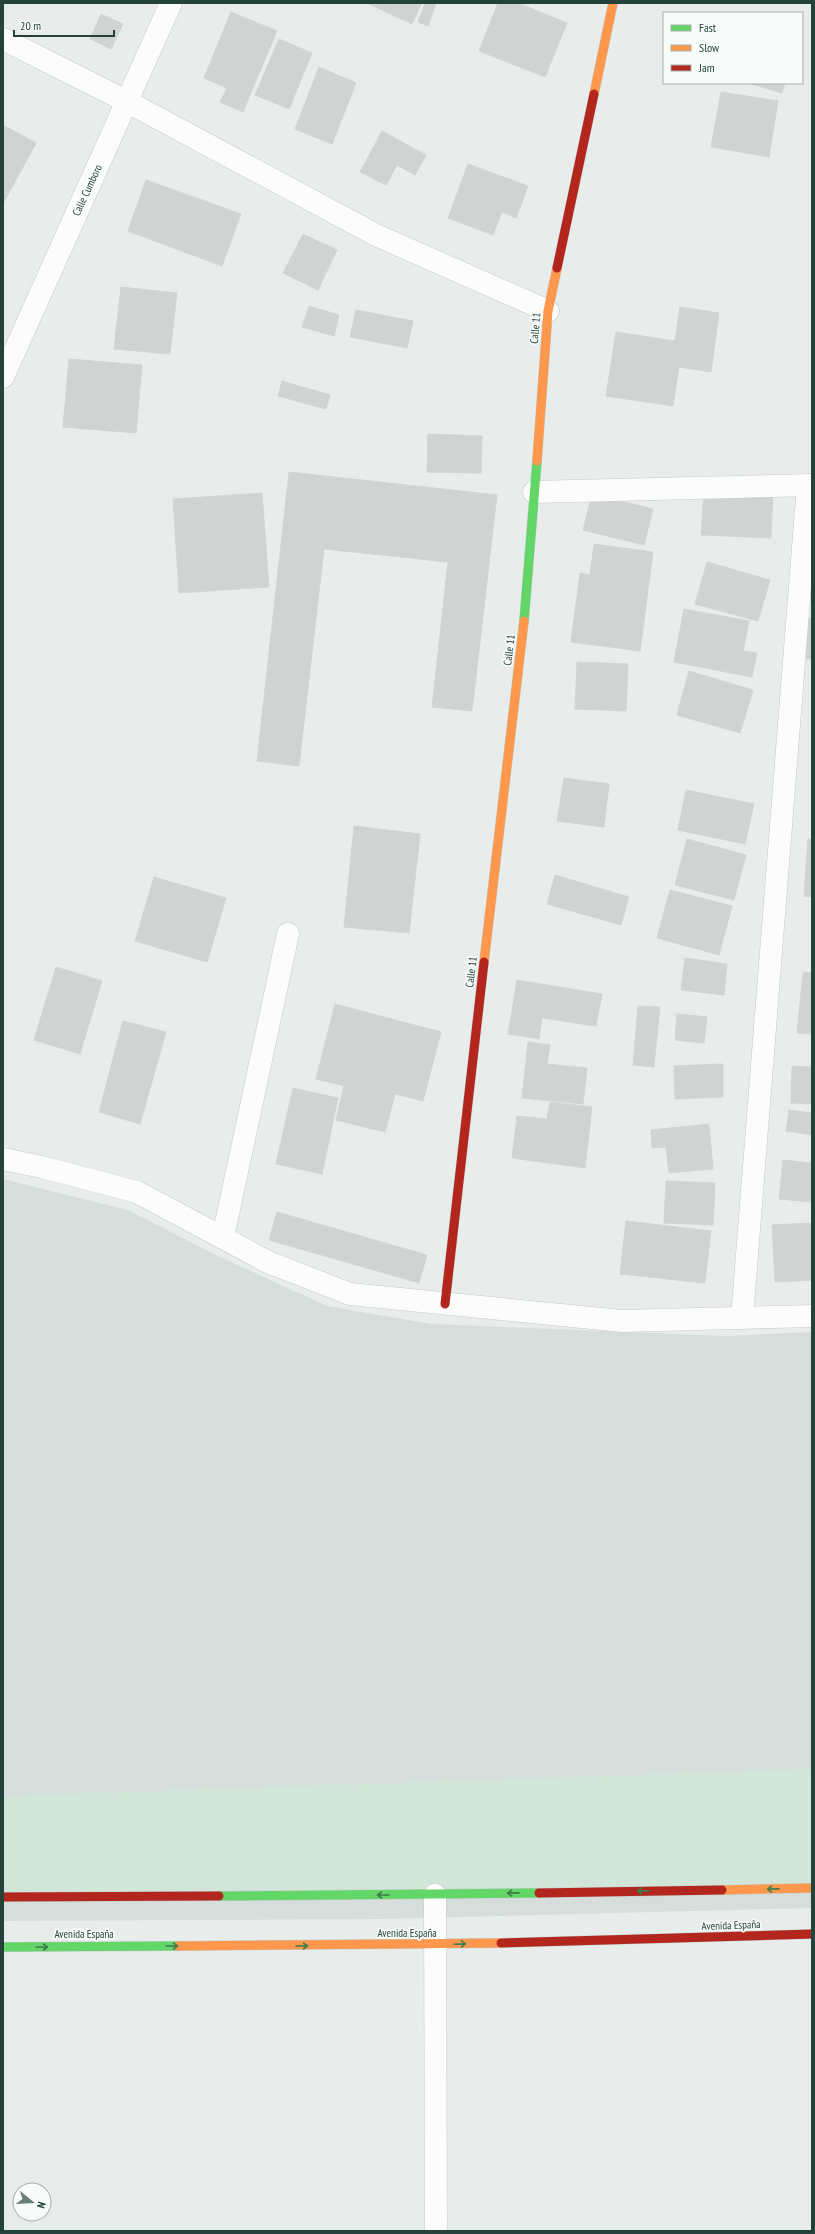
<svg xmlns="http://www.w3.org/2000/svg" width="815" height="2234" font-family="'PT Sans Narrow',sans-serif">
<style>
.built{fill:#d6dedb}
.green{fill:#d1e6d8}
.building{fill:#cfd4d2;stroke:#d1d6d4}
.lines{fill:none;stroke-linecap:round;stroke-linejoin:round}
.street-casing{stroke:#c5cac8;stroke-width:23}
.fast-casing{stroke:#c3cbc8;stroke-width:10}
.slow-casing{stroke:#c3cbc8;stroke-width:10}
.jam-casing{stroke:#c3cbc8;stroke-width:10}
.street{stroke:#fcfcfc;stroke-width:22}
.fast{stroke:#63d668;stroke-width:9}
.slow{stroke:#ff974d;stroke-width:9}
.jam{stroke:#b3261e;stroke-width:9}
.oneway{stroke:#3d7d4c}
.labels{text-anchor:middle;stroke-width:3.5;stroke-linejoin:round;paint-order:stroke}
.street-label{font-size:11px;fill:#24423a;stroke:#f7fbf9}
</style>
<rect width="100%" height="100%" fill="#e8edeb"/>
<!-- built -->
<polygon class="built" points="3,1179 128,1210 214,1254 327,1306 432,1324 726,1336 812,1332 812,1908 386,1919 3,1921"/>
<!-- green -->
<polygon class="green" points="812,1769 812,1887 3,1896 3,1796"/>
<!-- building -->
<g class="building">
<polygon points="367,3 422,3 412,24"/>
<polygon points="425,3 436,3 428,26 418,22"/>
<polygon points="498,3 518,3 567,23 545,77 479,51"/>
<polygon points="231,12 277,31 243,112 220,102 227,88 204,78"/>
<polygon points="101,14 123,24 111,49 90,39"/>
<polygon points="279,39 312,53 289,109 255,95"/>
<polygon points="319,67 356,83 332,144 295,129"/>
<polygon points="748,83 785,83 782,93"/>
<polygon points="721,92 778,101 769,157 711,147"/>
<polygon points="3,125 36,143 3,204"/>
<polygon points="382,131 426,155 415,175 397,165 386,185 360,172"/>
<polygon points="468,164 528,186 516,218 502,212 493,235 448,218"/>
<polygon points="146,180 241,214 222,266 128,231"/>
<polygon points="303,234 337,250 318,290 283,273"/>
<polygon points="121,287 177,293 170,354 114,349"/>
<polygon points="309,306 339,315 334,336 302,327"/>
<polygon points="680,307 719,313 711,372 679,367 673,406 606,396 616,332 675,341"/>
<polygon points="356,310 413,321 407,348 350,337"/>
<polygon points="69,359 142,365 136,433 63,427"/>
<polygon points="282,381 330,395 326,409 278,396"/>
<polygon points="428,434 482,436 481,473 427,472"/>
<polygon points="289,472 497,495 472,711 432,707 448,562 324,549 299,766 257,761"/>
<polygon points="704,490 773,493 771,538 701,535"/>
<polygon points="262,493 269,587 179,593 173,499"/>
<polygon points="592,494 653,509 644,545 583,530"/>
<polygon points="594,544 653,552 640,651 571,642 580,573 590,575"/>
<polygon points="707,562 770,580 758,621 695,604"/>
<polygon points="684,609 749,621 743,651 757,653 752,677 674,662"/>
<polygon points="801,617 812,618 812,659 797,658"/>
<polygon points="577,662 628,664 626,711 575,709"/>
<polygon points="689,671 753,690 740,733 677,715"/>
<polygon points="564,778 609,784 604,827 557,821"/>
<polygon points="686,790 754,804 745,844 678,830"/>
<polygon points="354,826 420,834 409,933 344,927"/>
<polygon points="687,839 746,855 734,900 675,885"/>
<polygon points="808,839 812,839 812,897 804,896"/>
<polygon points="555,875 629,897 621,925 547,904"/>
<polygon points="154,877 226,898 207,962 135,941"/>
<polygon points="670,890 732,906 719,955 657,938"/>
<polygon points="685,958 727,964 724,995 681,990"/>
<polygon points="56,967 102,981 80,1054 34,1040"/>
<polygon points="803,972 812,973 812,1034 797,1033"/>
<polygon points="517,980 602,994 596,1026 542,1018 539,1039 508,1034"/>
<polygon points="335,1004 441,1032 423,1101 395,1094 385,1132 336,1120 344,1086 316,1079"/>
<polygon points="638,1006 660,1007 654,1067 633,1065"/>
<polygon points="677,1014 707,1017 704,1043 675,1040"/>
<polygon points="123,1021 166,1032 140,1124 99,1112"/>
<polygon points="528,1042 550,1045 547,1064 587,1068 583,1104 522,1098"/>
<polygon points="723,1064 723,1097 675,1099 674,1066"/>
<polygon points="792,1066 812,1067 812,1104 791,1103"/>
<polygon points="293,1088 338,1098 322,1174 276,1164"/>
<polygon points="550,1102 592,1107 585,1168 512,1158 517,1116 547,1119"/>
<polygon points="789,1110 812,1113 812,1135 786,1131"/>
<polygon points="709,1124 713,1169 669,1173 666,1147 652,1148 651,1130"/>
<polygon points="783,1160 812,1163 812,1202 779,1199"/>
<polygon points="666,1181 715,1183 713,1225 664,1223"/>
<polygon points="277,1212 427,1255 419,1283 269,1240"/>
<polygon points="626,1221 711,1231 705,1283 620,1274"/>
<polygon points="812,1223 812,1280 775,1282 772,1225"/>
</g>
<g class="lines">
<defs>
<g id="street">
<polyline points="3,39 128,102 376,235 548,311"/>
<polyline points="3,377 171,3"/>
<polyline points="534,492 812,485"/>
<polyline points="3,1159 42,1167 137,1192 268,1262 350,1294 622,1321 812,1316"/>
<polyline points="223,1237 288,934"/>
<polyline points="742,1318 808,485"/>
<polyline points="435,1895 436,2231"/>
</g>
<g id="fast">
<polyline points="524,621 537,461"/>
<polyline points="219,1896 539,1893"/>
<polyline points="3,1947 178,1946"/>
</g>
<g id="slow">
<polyline points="594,94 613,3"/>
<polyline points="537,461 548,311 557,268"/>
<polyline points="484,962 524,621"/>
<polyline points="722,1890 812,1888"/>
<polyline points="178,1946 501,1943"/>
</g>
<g id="jam">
<polyline points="557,268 594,94"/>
<polyline points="445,1304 484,962"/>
<polyline points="539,1893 722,1890"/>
<polyline points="3,1897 219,1896"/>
<polyline points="501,1943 812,1934"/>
</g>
</defs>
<!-- street casing -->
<use href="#street" class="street-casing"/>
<!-- fast casing -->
<use href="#fast" class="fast-casing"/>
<!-- slow casing -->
<use href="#slow" class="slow-casing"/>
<!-- jam casing -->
<use href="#jam" class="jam-casing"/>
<!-- street -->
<use href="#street" class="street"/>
<!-- fast -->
<use href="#fast" class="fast"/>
<!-- slow -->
<use href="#slow" class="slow"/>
<!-- jam -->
<use href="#jam" class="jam"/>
</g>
<!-- one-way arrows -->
<defs><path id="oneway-shaft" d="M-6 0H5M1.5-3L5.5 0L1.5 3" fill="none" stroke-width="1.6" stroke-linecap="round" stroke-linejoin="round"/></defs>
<g class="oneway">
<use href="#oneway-shaft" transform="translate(773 1889) rotate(179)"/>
<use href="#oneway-shaft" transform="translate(643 1891) rotate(179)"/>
<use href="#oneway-shaft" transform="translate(513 1893) rotate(179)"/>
<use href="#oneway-shaft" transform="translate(383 1895) rotate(180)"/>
<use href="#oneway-shaft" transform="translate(460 1944) rotate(-2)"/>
<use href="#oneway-shaft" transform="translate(172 1946)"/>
<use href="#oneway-shaft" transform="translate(302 1946)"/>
<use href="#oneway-shaft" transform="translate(42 1947)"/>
</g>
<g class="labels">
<!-- street labels -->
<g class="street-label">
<text transform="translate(87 190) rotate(-65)" y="4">Calle Cumboro</text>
<text transform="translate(535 328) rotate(-85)" y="4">Calle 11</text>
<text transform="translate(509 650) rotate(-83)" y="4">Calle 11</text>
<text transform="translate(471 972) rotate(-83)" y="4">Calle 11</text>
<text transform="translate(731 1925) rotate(-2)" y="4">Avenida España</text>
<text x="407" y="1937">Avenida España</text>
<text x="84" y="1938">Avenida España</text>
</g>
</g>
<!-- border -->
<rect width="815" height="2234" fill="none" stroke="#24423a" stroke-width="8"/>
<!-- legend -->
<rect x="663" y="12" width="140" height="72" fill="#f7fbf9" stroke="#a3b1ad"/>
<rect x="671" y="25" width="20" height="6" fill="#63d668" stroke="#a3b1ad"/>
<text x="699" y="32" font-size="12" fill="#24423a">Fast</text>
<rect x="671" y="45" width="20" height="6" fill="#ff974d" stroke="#a3b1ad"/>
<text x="699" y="52" font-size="12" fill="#24423a">Slow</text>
<rect x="671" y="65" width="20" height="6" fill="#b3261e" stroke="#a3b1ad"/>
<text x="699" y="72" font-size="12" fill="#24423a">Jam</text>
<!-- north arrow -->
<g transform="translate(32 2202) rotate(108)"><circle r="19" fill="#f7fbf9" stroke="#a3b1ad"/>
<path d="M0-3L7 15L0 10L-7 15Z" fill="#697e78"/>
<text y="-6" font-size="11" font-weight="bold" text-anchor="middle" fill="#24423a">N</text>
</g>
<!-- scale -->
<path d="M14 30v6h100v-6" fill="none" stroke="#24423a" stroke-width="2"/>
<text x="20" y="30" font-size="12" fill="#24423a" stroke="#f7fbf9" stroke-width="3" paint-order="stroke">20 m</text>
</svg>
